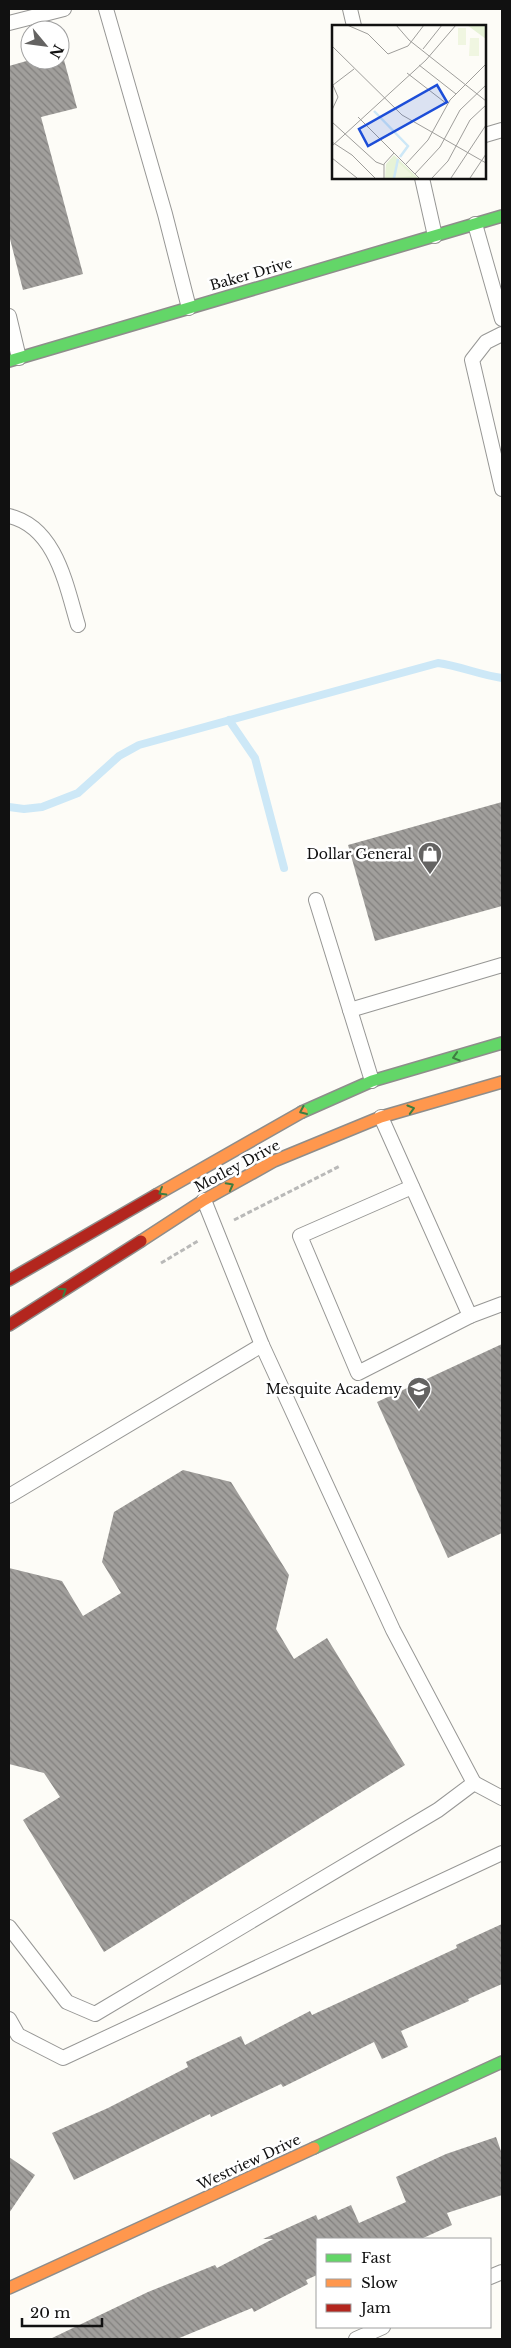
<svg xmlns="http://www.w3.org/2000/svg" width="511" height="2348" font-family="'Libre Baskerville',serif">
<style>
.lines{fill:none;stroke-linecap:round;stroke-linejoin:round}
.stream{stroke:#cde8f7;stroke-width:8}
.building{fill:url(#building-back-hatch)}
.lane-casing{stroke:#979795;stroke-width:16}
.fast-casing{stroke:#8e8d8b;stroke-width:14}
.slow-casing{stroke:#8e8d8b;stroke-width:14}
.jam-casing{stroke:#8e8d8b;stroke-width:14}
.path{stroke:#b9b9b8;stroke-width:3;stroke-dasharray:5 2.5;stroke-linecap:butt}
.lane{stroke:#fffffe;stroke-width:14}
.fast{stroke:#63d668;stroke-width:11}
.slow{stroke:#ff974d;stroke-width:11}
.jam{stroke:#b3261e;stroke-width:11}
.oneway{stroke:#3e7d41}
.labels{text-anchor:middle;stroke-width:5;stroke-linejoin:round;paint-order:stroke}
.street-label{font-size:14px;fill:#111;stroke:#fff}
.poi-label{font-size:14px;fill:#111;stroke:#fff;text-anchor:end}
.inset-river{fill:none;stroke:#cde8f7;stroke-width:2.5}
.inset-road{fill:none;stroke:#9f9e9b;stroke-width:1}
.view{fill:#1d4ed8;fill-opacity:0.15;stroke:#1d4ed8;stroke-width:2.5}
.inset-edge{fill:none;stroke:#111;stroke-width:2.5}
</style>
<defs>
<pattern id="building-back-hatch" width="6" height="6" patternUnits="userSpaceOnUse" patternTransform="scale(1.25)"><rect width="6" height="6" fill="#a19f9c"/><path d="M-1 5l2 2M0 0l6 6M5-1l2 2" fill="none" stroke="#82807e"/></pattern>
</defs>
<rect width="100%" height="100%" fill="#fdfcf7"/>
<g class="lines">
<!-- stream -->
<g class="stream">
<polyline points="229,720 255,758 284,868"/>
<path d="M9,807L24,809L42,807L78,793L119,756L139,745L438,663C460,666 480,675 502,678"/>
</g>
</g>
<!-- building -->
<g class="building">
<polygon points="30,60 64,60 77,108 41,117 83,274 23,290 9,235 9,66"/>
<polygon points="502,802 502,906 375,941 348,845"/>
<polygon points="502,1344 502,1533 448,1558 377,1402"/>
<polygon points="183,1470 231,1482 289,1575 276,1629 294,1659 327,1638 405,1765 104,1952 23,1820 60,1797 44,1773 9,1764 9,1568 62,1581 83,1616 121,1593 102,1562 114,1512"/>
<polygon points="502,1924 502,1984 468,1999 469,2001 401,2031 408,2047 382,2059 374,2042 283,2087 281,2084 211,2117 210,2114 74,2180 52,2133 108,2108 188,2067 186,2062 241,2036 245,2045 310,2011 312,2015 457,1948 456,1945"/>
<polygon points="496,2137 502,2154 502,2195 447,2213 452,2225 421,2239 317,2239 317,2275 306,2280 308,2284 254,2312 252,2308 177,2339 50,2339 148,2292 215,2265 217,2268 273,2239 263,2239 316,2215 318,2220 351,2205 359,2223 406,2202 396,2177 446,2154"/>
<polygon points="9,2157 35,2175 9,2213"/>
</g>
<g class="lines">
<defs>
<g id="lane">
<polyline points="106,9 165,214 189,308"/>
<polyline points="350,9 354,26"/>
<polyline points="9,23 64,9"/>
<polyline points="485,135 502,130"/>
<polyline points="422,178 435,236"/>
<polyline points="475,224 502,319"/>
<polyline points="9,316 19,358"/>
<polyline points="502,334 486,342 472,360 502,489"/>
<path d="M9,516C56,527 66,585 78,625"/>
<polyline points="316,900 372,1081"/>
<polyline points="350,1010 502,965"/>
<polyline points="381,1117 470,1316 502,1304"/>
<polyline points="412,1187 300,1236 358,1373 470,1316"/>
<polyline points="9,1496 262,1345"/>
<polyline points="474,1783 502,1798"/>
<polyline points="9,1927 67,2002 95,2014 438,1810 474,1783 393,1630 262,1345 204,1200"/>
<polyline points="9,2019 18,2035 63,2058 502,1853"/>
<polyline points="490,2277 502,2272"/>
<polyline points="356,2339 383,2327"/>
</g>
<g id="fast">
<polyline points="9,361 502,216"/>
<polyline points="302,1112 372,1081 502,1043"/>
<polyline points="314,2148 502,2062"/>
</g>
<g id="slow">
<polyline points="156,1195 302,1112"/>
<polyline points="141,1241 204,1200 274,1161 381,1117 502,1082"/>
<polyline points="9,2288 314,2148"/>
</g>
<g id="jam">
<polyline points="9,1280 156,1195"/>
<polyline points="9,1325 141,1241"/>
</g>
</defs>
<!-- lane casing -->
<use href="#lane" class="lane-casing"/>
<!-- fast casing -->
<use href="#fast" class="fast-casing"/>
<!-- slow casing -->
<use href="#slow" class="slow-casing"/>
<!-- jam casing -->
<use href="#jam" class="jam-casing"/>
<!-- path -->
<g class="path">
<polyline points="234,1220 340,1166"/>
<polyline points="161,1263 198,1241"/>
</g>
<!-- lane -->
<use href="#lane" class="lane"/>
<!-- fast -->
<use href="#fast" class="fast"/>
<!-- slow -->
<use href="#slow" class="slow"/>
<!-- jam -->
<use href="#jam" class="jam"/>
</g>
<!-- one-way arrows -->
<defs><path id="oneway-chevron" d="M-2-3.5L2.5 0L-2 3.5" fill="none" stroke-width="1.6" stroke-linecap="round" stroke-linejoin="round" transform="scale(1.25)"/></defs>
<g class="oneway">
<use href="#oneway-chevron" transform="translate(456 1057) rotate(163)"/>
<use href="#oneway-chevron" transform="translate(411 1109) rotate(-16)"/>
<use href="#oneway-chevron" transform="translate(303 1111) rotate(156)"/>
<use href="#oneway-chevron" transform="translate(230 1186) rotate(-28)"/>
<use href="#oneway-chevron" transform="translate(162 1192) rotate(150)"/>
<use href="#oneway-chevron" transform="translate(63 1291) rotate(-33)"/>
</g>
<!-- icons -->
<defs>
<symbol id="shop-pin" viewBox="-11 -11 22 30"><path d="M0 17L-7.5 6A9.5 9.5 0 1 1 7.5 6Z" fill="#646362" stroke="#fff"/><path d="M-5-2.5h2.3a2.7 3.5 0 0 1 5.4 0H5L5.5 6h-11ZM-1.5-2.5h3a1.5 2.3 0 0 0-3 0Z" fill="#fff"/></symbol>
<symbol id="school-pin" viewBox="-11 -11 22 30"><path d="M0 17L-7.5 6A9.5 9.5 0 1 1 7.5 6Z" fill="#646362" stroke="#fff"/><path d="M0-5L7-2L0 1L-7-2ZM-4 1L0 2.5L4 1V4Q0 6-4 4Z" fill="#fff"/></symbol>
</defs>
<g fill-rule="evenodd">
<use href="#shop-pin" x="416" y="840" width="28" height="38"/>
<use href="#school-pin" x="405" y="1375" width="28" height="38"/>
</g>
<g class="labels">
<!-- street labels -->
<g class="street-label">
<text transform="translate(251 274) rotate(-16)" y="5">Baker Drive</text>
<text transform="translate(237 1166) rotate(-28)" y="5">Motley Drive</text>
<text transform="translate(249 2162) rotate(-25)" y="5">Westview Drive</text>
</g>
<!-- poi labels -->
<g class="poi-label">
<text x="412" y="859">Dollar General</text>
<text x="402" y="1394">Mesquite Academy</text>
</g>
</g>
<!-- overview -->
<g transform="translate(332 25)">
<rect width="154" height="154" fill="#fdfcf7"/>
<path d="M135,0H154V14ZM62,130L86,153H53L54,139Z" fill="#e7f3d7"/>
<path d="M126,3H134V20H126ZM138,13H147V31H137ZM66,137L79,149V151L63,153Z" fill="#f0f6e1"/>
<path class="inset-river" d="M42,86L76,121L68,132M62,153L66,134"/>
<path class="inset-road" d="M15,0L36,9L56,29L76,21L92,0M64,0L77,15L154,76M0,21L70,90L154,138M91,24L110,0M87,40L124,69M75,48L115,79M0,58L6,72L0,85M1,60L22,44M26,92L87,153M0,97L44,137L52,140M0,117L20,130L43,153M0,121L94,35L124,0M0,133L25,153M74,139L96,115L118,75L154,39M83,149L108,122L128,85L154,60M52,153V139L62,128M100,153L116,136L138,95L154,80M119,153L154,100M138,153L154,129"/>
<path class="view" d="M105,60L115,77L36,121L27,104Z"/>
<rect width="154" height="154" class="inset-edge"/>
</g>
<!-- border -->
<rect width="511" height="2348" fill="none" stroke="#111111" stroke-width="20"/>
<!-- legend -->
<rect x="316" y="2238" width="175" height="90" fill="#ffffff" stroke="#a0a0a0"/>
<rect x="326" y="2254" width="25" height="8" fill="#63d668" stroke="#a0a0a0"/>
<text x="361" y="2263" font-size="15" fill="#111111">Fast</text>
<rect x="326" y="2279" width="25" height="8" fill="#ff974d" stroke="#a0a0a0"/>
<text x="361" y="2288" font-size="15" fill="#111111">Slow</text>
<rect x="326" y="2304" width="25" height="8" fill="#b3261e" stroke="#a0a0a0"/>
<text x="361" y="2313" font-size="15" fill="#111111">Jam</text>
<!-- north arrow -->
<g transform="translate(45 45) rotate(119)"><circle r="24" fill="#ffffff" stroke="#a0a0a0"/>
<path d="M0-4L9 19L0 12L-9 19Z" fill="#646362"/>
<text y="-8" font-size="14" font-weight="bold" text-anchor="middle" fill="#111111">N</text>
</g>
<!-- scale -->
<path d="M22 2318v8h80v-8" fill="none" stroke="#111111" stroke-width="2.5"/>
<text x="30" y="2318" font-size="15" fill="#111111" stroke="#ffffff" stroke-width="4" paint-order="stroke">20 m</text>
</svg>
